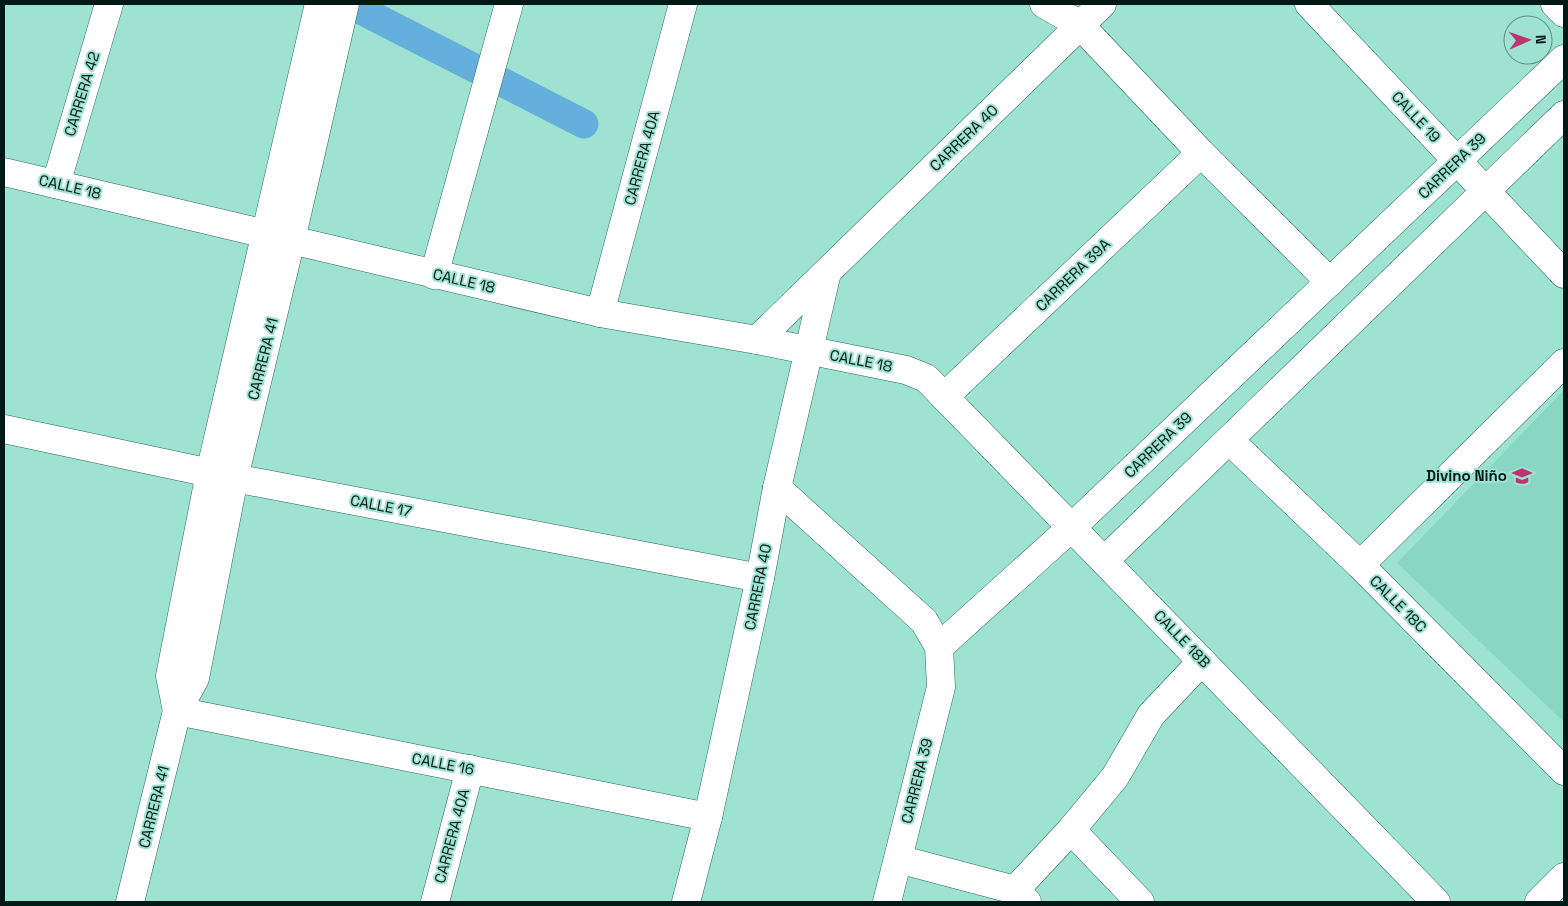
<svg xmlns="http://www.w3.org/2000/svg" width="1568" height="906" font-family="'Space Grotesk',sans-serif">
<style>
.built{fill:#89d7c3}
.lines{fill:none;stroke-linecap:round;stroke-linejoin:round}
.canal{stroke:#65afdc;stroke-width:29}
.minor-casing{stroke:#256a5b;stroke-width:29}
.minor{stroke:#fff;stroke-width:28}
.labels{text-anchor:middle;stroke-width:4;stroke-linejoin:round;paint-order:stroke}
.street-label{font-size:15px;fill:#001914;stroke:#9ee2d1}
.poi-label{font-size:15px;font-weight:bold;fill:#001914;stroke:#9ee2d1;text-anchor:end}
</style>
<rect width="100%" height="100%" fill="#9ee2d1"/>
<!-- built -->
<polygon class="built" points="1564,390 1564,722 1397,563"/>
<g class="lines">
<!-- canal -->
<polyline class="canal" points="355,4 363,11 584,124"/>
<defs>
<g id="minor">
<polyline points="1044,4 1079,24 1201,153 1330,282"/>
<polyline points="1309,4 1564,274"/>
<polyline points="1555,4 1564,13"/>
<polyline points="4,172 600,313 757,340 906,370 926,378 1436,902"/>
<polyline points="56,184 109,4"/>
<polyline points="434,275 509,4"/>
<polyline points="600,313 683,4"/>
<polyline points="757,340 1102,4"/>
<polyline points="944,397 1201,153"/>
<polyline points="4,429 234,478 760,578"/>
<polyline points="1229,440 1360,565 1564,771"/>
<polyline points="777,488 924,621 939,647 941,687 887,902"/>
<polyline points="1105,560 1564,115"/>
<polyline points="1360,565 1564,363"/>
<polyline points="939,647 1072,527 1564,59"/>
<polyline points="177,711 170,676 210,473 319,4"/>
<polyline points="177,711 708,817"/>
<polyline points="1071,830 1140,902"/>
<polyline points="898,859 1015,890 1027,902"/>
<polyline points="1015,890 1071,830 1115,777 1151,715 1202,661"/>
<polyline points="130,902 177,711 195,678 234,478 291,240 345,4"/>
<polyline points="435,902 470,769"/>
<polyline points="686,902 708,817 760,578 777,488 827,272"/>
<polyline points="1539,902 1564,877"/>
</g>
</defs>
<!-- minor casing -->
<use href="#minor" class="minor-casing"/>
<!-- minor -->
<use href="#minor" class="minor"/>
</g>
<!-- icons -->
<defs>
<symbol id="university-bare" viewBox="-9 -9 18 18"><path d="M0-5L7-2L0 1L-7-2ZM-4 1L0 2.5L4 1V4Q0 6-4 4Z" fill="#bc3473" stroke="#9ee2d1" stroke-width="2.5" paint-order="stroke"/></symbol>
</defs>
<g fill-rule="evenodd">
<use href="#university-bare" x="1508" y="462" width="28" height="28"/>
</g>
<g class="labels">
<!-- street labels -->
<g class="street-label">
<text transform="translate(82 94) rotate(-73)" y="5">CARRERA 42</text>
<text transform="translate(1416 117) rotate(47)" y="5">CALLE 19</text>
<text transform="translate(964 138) rotate(-44)" y="5">CARRERA 40</text>
<text transform="translate(642 158) rotate(-75)" y="5">CARRERA 40A</text>
<text transform="translate(1452 166) rotate(-44)" y="5">CARRERA 39</text>
<text transform="translate(70 187) rotate(13)" y="5">CALLE 18</text>
<text transform="translate(1073 275) rotate(-44)" y="5">CARRERA 39A</text>
<text transform="translate(464 281) rotate(13)" y="5">CALLE 18</text>
<text transform="translate(263 359) rotate(-76)" y="5">CARRERA 41</text>
<text transform="translate(861 361) rotate(11)" y="5">CALLE 18</text>
<text transform="translate(1158 445) rotate(-44)" y="5">CARRERA 39</text>
<text transform="translate(381 506) rotate(11)" y="5">CALLE 17</text>
<text transform="translate(758 587) rotate(-79)" y="5">CARRERA 40</text>
<text transform="translate(1398 604) rotate(45)" y="5">CALLE 18C</text>
<text transform="translate(1182 639) rotate(46)" y="5">CALLE 18B</text>
<text transform="translate(443 764) rotate(11)" y="5">CALLE 16</text>
<text transform="translate(917 781) rotate(-76)" y="5">CARRERA 39</text>
<text transform="translate(154 807) rotate(-76)" y="5">CARRERA 41</text>
<text transform="translate(452 836) rotate(-75)" y="5">CARRERA 40A</text>
</g>
<!-- poi labels -->
<g class="poi-label">
<text x="1507" y="481">Divino Niño</text>
</g>
</g>
<!-- border -->
<rect width="1568" height="906" fill="none" stroke="#001914" stroke-width="10"/>
<!-- north arrow -->
<g transform="translate(1528 40) rotate(88)"><circle r="24" fill="#9ee2d1" stroke="#5f9285"/>
<path d="M0-4L9 19L0 12L-9 19Z" fill="#bc3473"/>
<text y="-8" font-size="14" font-weight="bold" text-anchor="middle" fill="#001914">N</text>
</g>
</svg>
